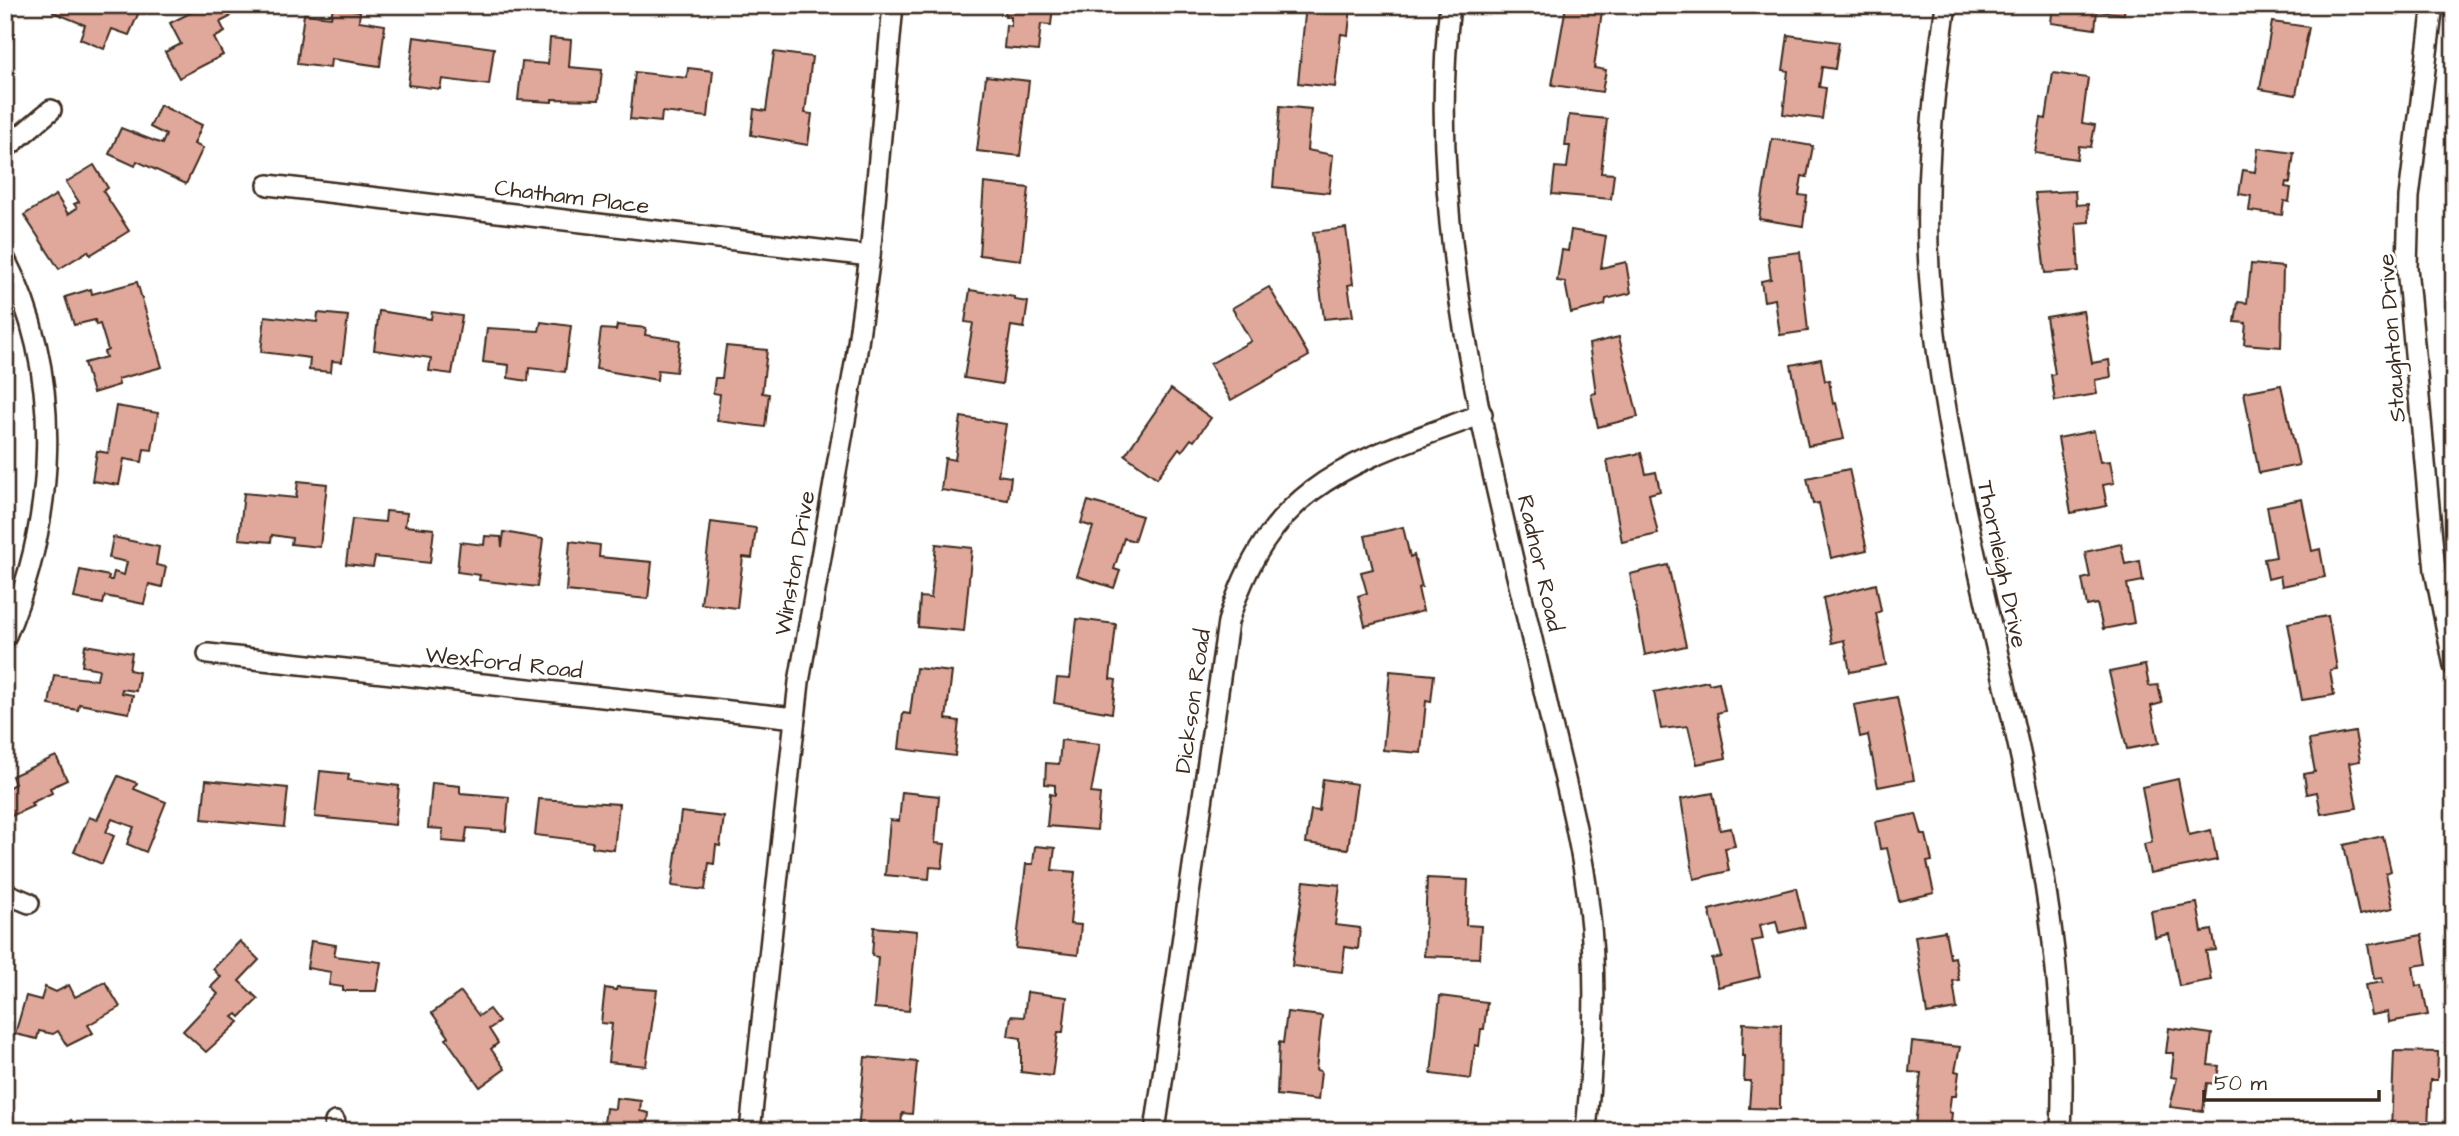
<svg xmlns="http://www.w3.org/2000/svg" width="2459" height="1136" font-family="'Architects Daughter',sans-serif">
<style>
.building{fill:#e0a79b;stroke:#3b2a1e;stroke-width:2}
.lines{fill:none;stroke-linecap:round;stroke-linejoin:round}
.street-casing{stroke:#3b2a1e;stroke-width:24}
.street{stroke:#fff;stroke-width:19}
.labels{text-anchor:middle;stroke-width:6;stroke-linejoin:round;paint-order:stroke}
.street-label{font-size:23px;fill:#3b2a1e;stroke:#fff}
</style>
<rect width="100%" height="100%" fill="#fff"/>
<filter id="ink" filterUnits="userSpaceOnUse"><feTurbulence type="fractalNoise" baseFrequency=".0143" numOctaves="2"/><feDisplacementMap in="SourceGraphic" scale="14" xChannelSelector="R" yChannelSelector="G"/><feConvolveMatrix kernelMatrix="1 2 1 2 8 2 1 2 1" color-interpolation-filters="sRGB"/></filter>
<g filter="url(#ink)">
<!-- building -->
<g class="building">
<polygon points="56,5 142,5 129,35 112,29 104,49 80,39 85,25 53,12"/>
<polygon points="206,5 224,5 230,17 220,22 225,32 214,38 223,55 179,78 165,52 181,44 170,23"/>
<polygon points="1006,5 1053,6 1051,25 1041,24 1038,51 1004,48 1006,25 1011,26 1011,17 1005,17"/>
<polygon points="1306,5 1351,7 1348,35 1341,34 1335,87 1298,83"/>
<polygon points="2053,5 2125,5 2124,14 2097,11 2095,29 2051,23"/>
<polygon points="1566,6 1602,11 1594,68 1606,70 1602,92 1552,85"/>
<polygon points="333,7 360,11 359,21 385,25 380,66 331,59 330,68 297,64 304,14 331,17"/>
<polygon points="2272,22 2309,27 2296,95 2260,89"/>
<polygon points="1788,35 1839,42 1835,69 1822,67 1819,87 1826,88 1822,119 1783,114 1788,71 1783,70"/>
<polygon points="414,37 494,48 489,85 442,79 440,89 408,85"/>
<polygon points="550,38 571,40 569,67 602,70 599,100 552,99 552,102 518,100 522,62 548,64"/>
<polygon points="774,52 812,57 805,113 812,114 808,145 751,135 754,109 766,111"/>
<polygon points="688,68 713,71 708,117 662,112 661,122 630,119 635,72 687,78"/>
<polygon points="2053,73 2088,78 2082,123 2095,125 2091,147 2079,146 2077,159 2035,153 2041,118 2046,119"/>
<polygon points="986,76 1029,81 1020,156 977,151"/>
<polygon points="160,105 202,125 194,144 203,148 186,184 137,161 135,166 109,154 121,128 162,144 166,135 150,127"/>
<polygon points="1280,106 1311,109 1307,150 1333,155 1329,193 1273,187"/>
<polygon points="1569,115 1607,119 1601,173 1614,174 1611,199 1552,194 1555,167 1567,168 1570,146 1565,146"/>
<polygon points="1772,139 1813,146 1807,177 1802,176 1799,195 1807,196 1803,226 1759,219"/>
<polygon points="2258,148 2294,153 2290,183 2286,182 2285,187 2291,188 2289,202 2284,201 2282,215 2249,211 2251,196 2239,194 2243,170 2255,172"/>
<polygon points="94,165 108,188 103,191 129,231 90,255 88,251 59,269 24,215 56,195 68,214 77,208 74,204 79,202 66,182"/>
<polygon points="984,183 1029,188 1021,260 979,255"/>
<polygon points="2075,191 2076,205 2088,204 2089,222 2076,223 2079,271 2045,273 2035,193"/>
<polygon points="1346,228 1353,284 1348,285 1353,316 1324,319 1313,232"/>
<polygon points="1571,230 1606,236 1601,268 1626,262 1631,293 1606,299 1605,305 1571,313 1565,282 1557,281 1562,250 1568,251"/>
<polygon points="1800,252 1808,331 1780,335 1775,299 1764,301 1761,281 1771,279 1768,256"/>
<polygon points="2251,264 2283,267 2281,347 2244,344 2246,323 2235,322 2238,302 2247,303"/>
<polygon points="137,282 162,367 118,379 119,385 93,393 84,363 106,357 104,352 108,350 100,324 96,325 95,320 74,325 65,297 91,289 92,294"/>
<polygon points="1269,287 1309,356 1231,400 1210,364 1251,341 1232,308"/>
<polygon points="970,290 1015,297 1015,300 1028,302 1024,328 1011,326 1002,384 964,378 973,323 965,322"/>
<polygon points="379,311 431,319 432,312 462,316 452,374 429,371 431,358 374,350"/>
<polygon points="2083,311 2092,363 2109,360 2111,377 2095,380 2097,394 2055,401 2051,375 2055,374 2046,317"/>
<polygon points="318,313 348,316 342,362 332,361 331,372 309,370 310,358 261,352 265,316 317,322"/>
<polygon points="541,322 571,326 565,372 529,368 528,381 508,378 509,365 483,362 487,328 539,331"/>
<polygon points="617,325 646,328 645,335 680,340 676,372 658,370 657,380 596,369 601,329 616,330"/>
<polygon points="1619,337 1638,417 1598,427 1591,394 1596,393 1589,344"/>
<polygon points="726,346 767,350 762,393 769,394 765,427 717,421 720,394 713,393 715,378 722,378"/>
<polygon points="1821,359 1825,381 1829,380 1833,404 1836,403 1844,439 1808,446 1791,365"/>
<polygon points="2281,385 2299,465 2259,473 2244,392"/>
<polygon points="1171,389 1211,418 1194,441 1191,439 1182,451 1179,448 1157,478 1125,455"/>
<polygon points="116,406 158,413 152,450 144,449 142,462 124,459 119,485 92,481 97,451 108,453"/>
<polygon points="961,417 1006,424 998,475 1011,477 1008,500 941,490 945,458 955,460"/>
<polygon points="2094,431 2100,462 2110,461 2114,483 2103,485 2107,506 2071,513 2058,438"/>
<polygon points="1641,453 1646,474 1656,472 1660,491 1649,494 1658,534 1622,542 1607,460"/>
<polygon points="1849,469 1867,550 1831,558 1819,503 1813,504 1807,478"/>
<polygon points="298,481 327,484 320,547 291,544 292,538 272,535 271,542 239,539 244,493 296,498"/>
<polygon points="2302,499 2312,551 2320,549 2325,577 2282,586 2280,576 2268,579 2264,559 2276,557 2267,506"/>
<polygon points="1088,501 1142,516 1134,541 1124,538 1114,569 1120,571 1114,588 1077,576 1093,527 1081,523"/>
<polygon points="386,511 407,513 405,526 434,529 430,563 375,557 373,567 346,564 352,519 385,522"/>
<polygon points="711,522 756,528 752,558 743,557 737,608 701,604"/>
<polygon points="1403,527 1410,557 1414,555 1422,587 1418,588 1423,611 1365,626 1358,596 1367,593 1361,572 1373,569 1365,536"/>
<polygon points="504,532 543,539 537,587 479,580 480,575 457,572 460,542 484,545 485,536 501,537 502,547"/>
<polygon points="113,537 159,547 156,565 166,567 162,587 149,584 144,604 105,596 103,604 74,598 80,570 109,576 108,580 112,580 114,572 124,575 127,562 109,558"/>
<polygon points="570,541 600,545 599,557 652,562 648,599 566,591"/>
<polygon points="936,544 972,548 964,631 918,627 920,597 931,598"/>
<polygon points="2121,544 2125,564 2140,561 2143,581 2127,584 2134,623 2103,629 2097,604 2087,606 2082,579 2090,577 2085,552"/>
<polygon points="1668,565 1686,646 1645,655 1630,574"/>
<polygon points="1876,584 1881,611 1876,613 1886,665 1850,672 1844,640 1832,643 1823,598"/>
<polygon points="2328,616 2337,669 2330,670 2334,695 2302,700 2288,623"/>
<polygon points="1077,619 1116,624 1110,679 1116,680 1112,713 1054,703 1057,678 1070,679"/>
<polygon points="85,645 132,653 129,670 139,672 136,691 122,689 121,693 133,695 129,713 79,704 78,710 49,705 54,675 97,680 99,669 82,666"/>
<polygon points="2145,665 2149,686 2158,685 2162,703 2151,706 2159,743 2127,749 2109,672"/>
<polygon points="916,668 952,672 946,719 959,721 955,756 899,749 903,713 910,714"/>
<polygon points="1390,671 1434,675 1431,702 1426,701 1421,753 1383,750"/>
<polygon points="1708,681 1709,684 1719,682 1725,711 1717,713 1726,758 1697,764 1688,726 1661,729 1654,692"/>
<polygon points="1897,697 1914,780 1878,787 1868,735 1860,737 1854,705"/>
<polygon points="2355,732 2360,761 2349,763 2357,808 2321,814 2317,792 2307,794 2304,774 2315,772 2309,740"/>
<polygon points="1061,740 1100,744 1091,793 1100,794 1097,830 1047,826 1050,794 1055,795 1055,785 1045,784 1046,763 1059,764"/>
<polygon points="56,756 67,780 50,788 52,793 31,803 33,806 5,819 5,789 15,784 12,776"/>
<polygon points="320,771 349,774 348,780 399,786 395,825 315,817"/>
<polygon points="118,776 137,783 134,789 166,802 146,852 127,844 134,827 112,819 106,832 114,836 102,864 74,852 89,817 97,820"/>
<polygon points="1323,779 1357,784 1348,849 1306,843 1311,810 1319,811"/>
<polygon points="2178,779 2189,835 2211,830 2217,860 2150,873 2144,844 2152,842 2142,787"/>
<polygon points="206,780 288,788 284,827 202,819"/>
<polygon points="432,783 460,786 460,793 509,797 506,831 467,828 465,843 442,841 443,829 428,828"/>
<polygon points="902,792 939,796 935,843 945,844 942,868 930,867 929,879 885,875 890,820 899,821"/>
<polygon points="1713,793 1720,830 1731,828 1735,846 1725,848 1729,871 1694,879 1681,799"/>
<polygon points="539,799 619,804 614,850 592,847 593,842 535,835"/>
<polygon points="681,812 724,817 720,846 716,845 714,864 709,863 705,890 672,886"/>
<polygon points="1916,814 1922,835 1926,835 1932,861 1927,862 1934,893 1899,901 1887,848 1880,849 1875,822"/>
<polygon points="2383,836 2391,871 2386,873 2393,908 2359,915 2344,845"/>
<polygon points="1035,846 1055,848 1052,870 1075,872 1070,924 1081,925 1078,955 1016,948 1026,864 1033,864"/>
<polygon points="1427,878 1468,880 1466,925 1481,926 1479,958 1424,956"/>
<polygon points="1304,881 1340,885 1335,925 1360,928 1358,949 1345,947 1342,972 1292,966"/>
<polygon points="1796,888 1805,927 1779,933 1776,921 1760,925 1763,939 1752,941 1760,977 1718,987 1712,959 1722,957 1709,910"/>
<polygon points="2197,903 2202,932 2212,930 2216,950 2206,951 2211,980 2179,986 2169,934 2155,937 2151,911"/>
<polygon points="874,927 917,931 909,1011 874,1008 878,957 872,956"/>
<polygon points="1945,931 1950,958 1955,957 1959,980 1953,981 1957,1009 1927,1014 1915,936"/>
<polygon points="2422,935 2427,964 2413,966 2416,986 2422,985 2428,1015 2389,1022 2388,1012 2371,1015 2365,985 2383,982 2382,978 2374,979 2368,945"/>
<polygon points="240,941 259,960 239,981 258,999 240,1017 237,1014 233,1017 239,1022 206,1052 183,1031 218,994 211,987 221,977 213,969"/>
<polygon points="311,941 336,945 334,956 381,962 376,991 343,991 343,987 329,985 331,972 307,968"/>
<polygon points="105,982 120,1007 88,1025 93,1033 67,1046 58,1031 53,1034 39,1031 37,1039 15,1034 26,996 41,1000 45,987 56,992 69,985 75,997"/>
<polygon points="617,987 657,990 646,1066 608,1062 612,1024 601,1023 605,988 616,990"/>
<polygon points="461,992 479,1016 489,1009 499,1022 489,1029 498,1043 491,1049 505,1069 480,1087 446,1039 449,1037 432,1013"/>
<polygon points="1027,992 1067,997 1063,1032 1058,1032 1052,1076 1021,1072 1021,1038 1008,1036 1011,1016 1024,1017"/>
<polygon points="1440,996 1487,1002 1484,1029 1481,1029 1479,1046 1475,1045 1471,1079 1431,1074"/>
<polygon points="1287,1012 1322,1016 1316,1070 1321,1071 1318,1100 1277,1095 1279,1042 1283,1043"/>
<polygon points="1743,1023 1781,1025 1780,1109 1749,1108 1751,1081 1744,1081 1745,1056 1742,1056"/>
<polygon points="2169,1028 2212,1034 2208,1065 2219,1066 2216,1084 2207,1083 2203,1111 2170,1107 2177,1078 2171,1077 2174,1053 2166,1053"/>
<polygon points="1912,1042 1960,1047 1955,1071 1959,1072 1956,1096 1951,1096 1949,1112 1952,1113 1950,1130 1915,1126 1921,1073 1909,1072"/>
<polygon points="2394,1051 2438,1052 2437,1080 2430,1080 2428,1131 2391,1131"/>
<polygon points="865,1057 917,1062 912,1114 902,1113 901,1131 858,1131"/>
<polygon points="616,1098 641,1101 640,1111 649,1113 647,1131 603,1131 606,1108 615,1109"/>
<polygon points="71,1120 80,1131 58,1131"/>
</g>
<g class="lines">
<defs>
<g id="street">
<path d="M1450,5C1422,242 1499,488 1550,717C1565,780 1582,843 1589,908C1598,982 1593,1057 1586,1131"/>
<path d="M1946,5C1932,101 1922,199 1931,296C1957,577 2075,846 2061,1131"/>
<polyline points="2433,5 2409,197 2407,267 2435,571 2454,666"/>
<polyline points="5,149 51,110"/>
<polyline points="268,185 870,256"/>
<path d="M5,259C65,376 56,519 5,638"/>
<polyline points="208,654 795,718"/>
<polyline points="5,893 29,903"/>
<polyline points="334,1131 335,1122"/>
<polyline points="750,1131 799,682 856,358 870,256 893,5"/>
<path d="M1155,1131L1228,622C1272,479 1355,462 1482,414"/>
</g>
</defs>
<!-- street casing -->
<use href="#street" class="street-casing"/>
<!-- street -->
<use href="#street" class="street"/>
</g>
</g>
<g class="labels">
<!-- street labels -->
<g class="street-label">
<text transform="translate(572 196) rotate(7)" y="8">Chatham Place</text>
<text transform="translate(2391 338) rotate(-94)" y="8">Staughton Drive</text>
<text transform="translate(794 563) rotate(-80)" y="8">Winston Drive</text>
<text transform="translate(1541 563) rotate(77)" y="8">Radnor Road</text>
<text transform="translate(2003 564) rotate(78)" y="8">Thornleigh Drive</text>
<text transform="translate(504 662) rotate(6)" y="8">Wexford Road</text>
<text transform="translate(1192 701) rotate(-82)" y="8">Dickson Road</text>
</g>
</g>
<!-- margin -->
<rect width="2459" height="1136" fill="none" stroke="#fff" stroke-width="28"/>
<rect x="14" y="14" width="2431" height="1108" fill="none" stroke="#3b2a1e" stroke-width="2.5" filter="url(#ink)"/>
<!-- scale -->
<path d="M2204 1090v10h175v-10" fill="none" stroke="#3b2a1e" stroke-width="3.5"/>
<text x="2214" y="1090" font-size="21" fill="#3b2a1e" stroke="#ffffff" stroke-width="5" paint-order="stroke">50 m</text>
</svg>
